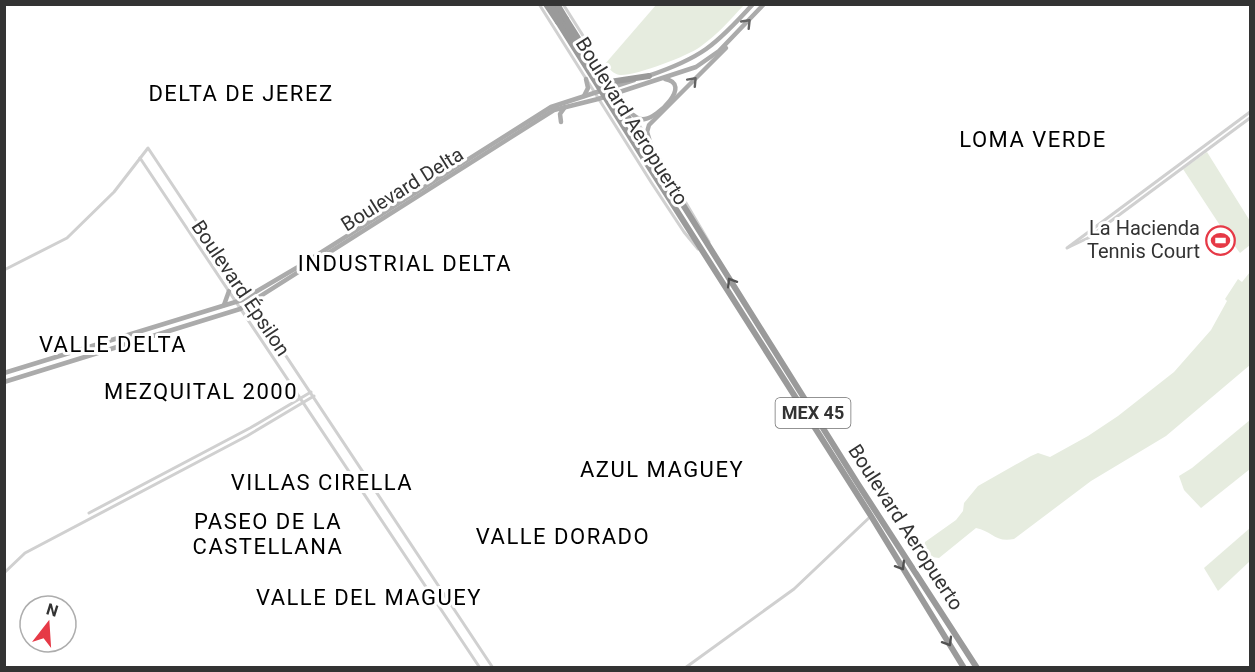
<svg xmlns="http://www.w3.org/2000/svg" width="1255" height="672" font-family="Roboto,sans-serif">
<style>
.green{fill:#e6ecdf}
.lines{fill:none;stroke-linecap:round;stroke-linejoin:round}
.minor{stroke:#d0d0d0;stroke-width:3}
.major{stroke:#ababab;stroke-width:4.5}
.highway{stroke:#9a9a9a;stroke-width:6}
.highway-bridge{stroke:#9a9a9a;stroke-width:6}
.oneway{stroke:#636363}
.oneway2{stroke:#525252}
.labels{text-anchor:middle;stroke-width:6;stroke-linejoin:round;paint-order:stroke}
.shield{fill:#fff;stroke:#707070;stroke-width:1.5}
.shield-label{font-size:18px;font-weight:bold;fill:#333}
.street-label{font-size:20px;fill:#333;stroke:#fff}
.poi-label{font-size:20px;fill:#333;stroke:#fff;text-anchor:end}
.quarter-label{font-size:22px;letter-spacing:1.5px;fill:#000;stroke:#fff}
</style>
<rect width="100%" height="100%" fill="#fff"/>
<!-- green -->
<g class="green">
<path d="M656,5V4L744,5C730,20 717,35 700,47C688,56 635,76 620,75C613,74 610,69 605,64Z"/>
<polygon points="1207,152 1250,221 1250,245 1240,253 1231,241 1219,250 1211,239 1223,230 1183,169"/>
<path d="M1250,272V365L1166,436L1091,481L1014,539C995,543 992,531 976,528L939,558L932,557L924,547L925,542L956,520L963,511L964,503L978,486L1031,456L1038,453L1050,457L1088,436L1118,416L1174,372L1211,330L1227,301L1225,299L1238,279L1242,282Z"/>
<polygon points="1250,420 1250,469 1201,508 1184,490 1179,476 1192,468"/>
<polygon points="1250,528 1250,561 1218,591 1204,568"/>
</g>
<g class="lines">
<!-- minor -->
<g class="minor">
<polyline points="539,4 651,182 684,232 698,249"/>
<polyline points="563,4 611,80"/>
<polyline points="615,86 646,136"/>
<polyline points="650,142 709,242"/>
<polyline points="140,158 480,668"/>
<polyline points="1069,247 1088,238 1250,118"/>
<polyline points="1067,248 1250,112"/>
<polyline points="4,270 67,238 114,192 148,148 493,668"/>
<polyline points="89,513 250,428 311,392"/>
<polyline points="4,573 25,553 247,436 314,396"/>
<polyline points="685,668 794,589 871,516"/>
</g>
<!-- major -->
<g class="major">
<path d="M648,76C701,58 715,46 753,4"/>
<polyline points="584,96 588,88 586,79"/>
<path d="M632,114C636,117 639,120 645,119C657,118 693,84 665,79"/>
<polyline points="561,122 560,114 565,107"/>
<polyline points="650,142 647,132 649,125 726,48"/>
<polyline points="224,305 229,291"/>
<polyline points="4,373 242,300 298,267 551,107 634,80"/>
<polyline points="4,382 240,309 554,110 598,99 696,67 719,51 764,4"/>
</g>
<!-- highway -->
<g class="highway">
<polyline points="546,4 558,22"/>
<polyline points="552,4 605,89 613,93"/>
<polyline points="557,4 566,19"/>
<polyline points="603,83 649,76"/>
<polyline points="653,157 858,484 977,668"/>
<polyline points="644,159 871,516 964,668"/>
</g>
<!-- highway-bridge -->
<g class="highway-bridge">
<polyline points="566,19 653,157"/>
<polyline points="558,22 644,159"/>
</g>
</g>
<!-- one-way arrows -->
<defs><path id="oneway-chevron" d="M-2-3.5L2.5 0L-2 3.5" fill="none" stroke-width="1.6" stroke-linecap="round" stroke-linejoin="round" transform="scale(1.5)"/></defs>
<g class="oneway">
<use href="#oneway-chevron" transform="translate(747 23) rotate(-46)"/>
<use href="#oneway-chevron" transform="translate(693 81) rotate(-47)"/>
</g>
<g class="oneway2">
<use href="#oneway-chevron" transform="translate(731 282) rotate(-122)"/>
<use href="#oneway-chevron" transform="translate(901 566) rotate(59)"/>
<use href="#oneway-chevron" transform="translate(948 642) rotate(59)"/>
</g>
<!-- icons -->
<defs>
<symbol id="stadium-ring" viewBox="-11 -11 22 22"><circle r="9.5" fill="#fff" stroke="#e63946" stroke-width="1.5"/><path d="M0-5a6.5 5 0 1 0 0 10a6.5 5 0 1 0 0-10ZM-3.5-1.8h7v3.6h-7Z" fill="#e63946"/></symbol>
</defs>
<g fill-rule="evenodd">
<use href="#stadium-ring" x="1204" y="224" width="33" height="33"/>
</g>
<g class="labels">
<!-- shield labels -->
<rect class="shield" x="775.5" y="398" width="75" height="30" rx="4.5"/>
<g class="shield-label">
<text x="813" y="419">MEX 45</text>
</g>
<!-- street labels -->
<g class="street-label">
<text transform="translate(632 121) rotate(58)" y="7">Boulevard Aeropuerto</text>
<text transform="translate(402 189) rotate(-32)" y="7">Boulevard Delta</text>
<text transform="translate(241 288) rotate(56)" y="7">Boulevard Épsilon</text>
<text transform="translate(906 527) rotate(57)" y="7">Boulevard Aeropuerto</text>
</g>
<!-- poi labels -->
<g class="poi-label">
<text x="1200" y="235">La Hacienda<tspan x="1200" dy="23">Tennis Court</tspan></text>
</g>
<!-- quarter labels -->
<g class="quarter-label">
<text x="241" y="101">DELTA DE JEREZ</text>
<text x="1033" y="147">LOMA VERDE</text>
<text x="405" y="271">INDUSTRIAL DELTA</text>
<text x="113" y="352">VALLE DELTA</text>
<text x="201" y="399">MEZQUITAL 2000</text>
<text x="662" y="477">AZUL MAGUEY</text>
<text x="322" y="490">VILLAS CIRELLA</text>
<text x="268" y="529">PASEO DE LA<tspan x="268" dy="25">CASTELLANA</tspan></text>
<text x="563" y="544">VALLE DORADO</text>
<text x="369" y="605">VALLE DEL MAGUEY</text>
</g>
</g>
<!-- border -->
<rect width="1255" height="672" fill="none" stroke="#333333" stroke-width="12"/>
<!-- north arrow -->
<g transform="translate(48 624) rotate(17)"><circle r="28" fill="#ffffff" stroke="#adadad" stroke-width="1.5"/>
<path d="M0-4.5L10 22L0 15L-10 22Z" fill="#e63946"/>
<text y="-9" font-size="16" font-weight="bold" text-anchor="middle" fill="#333333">N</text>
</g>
</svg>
